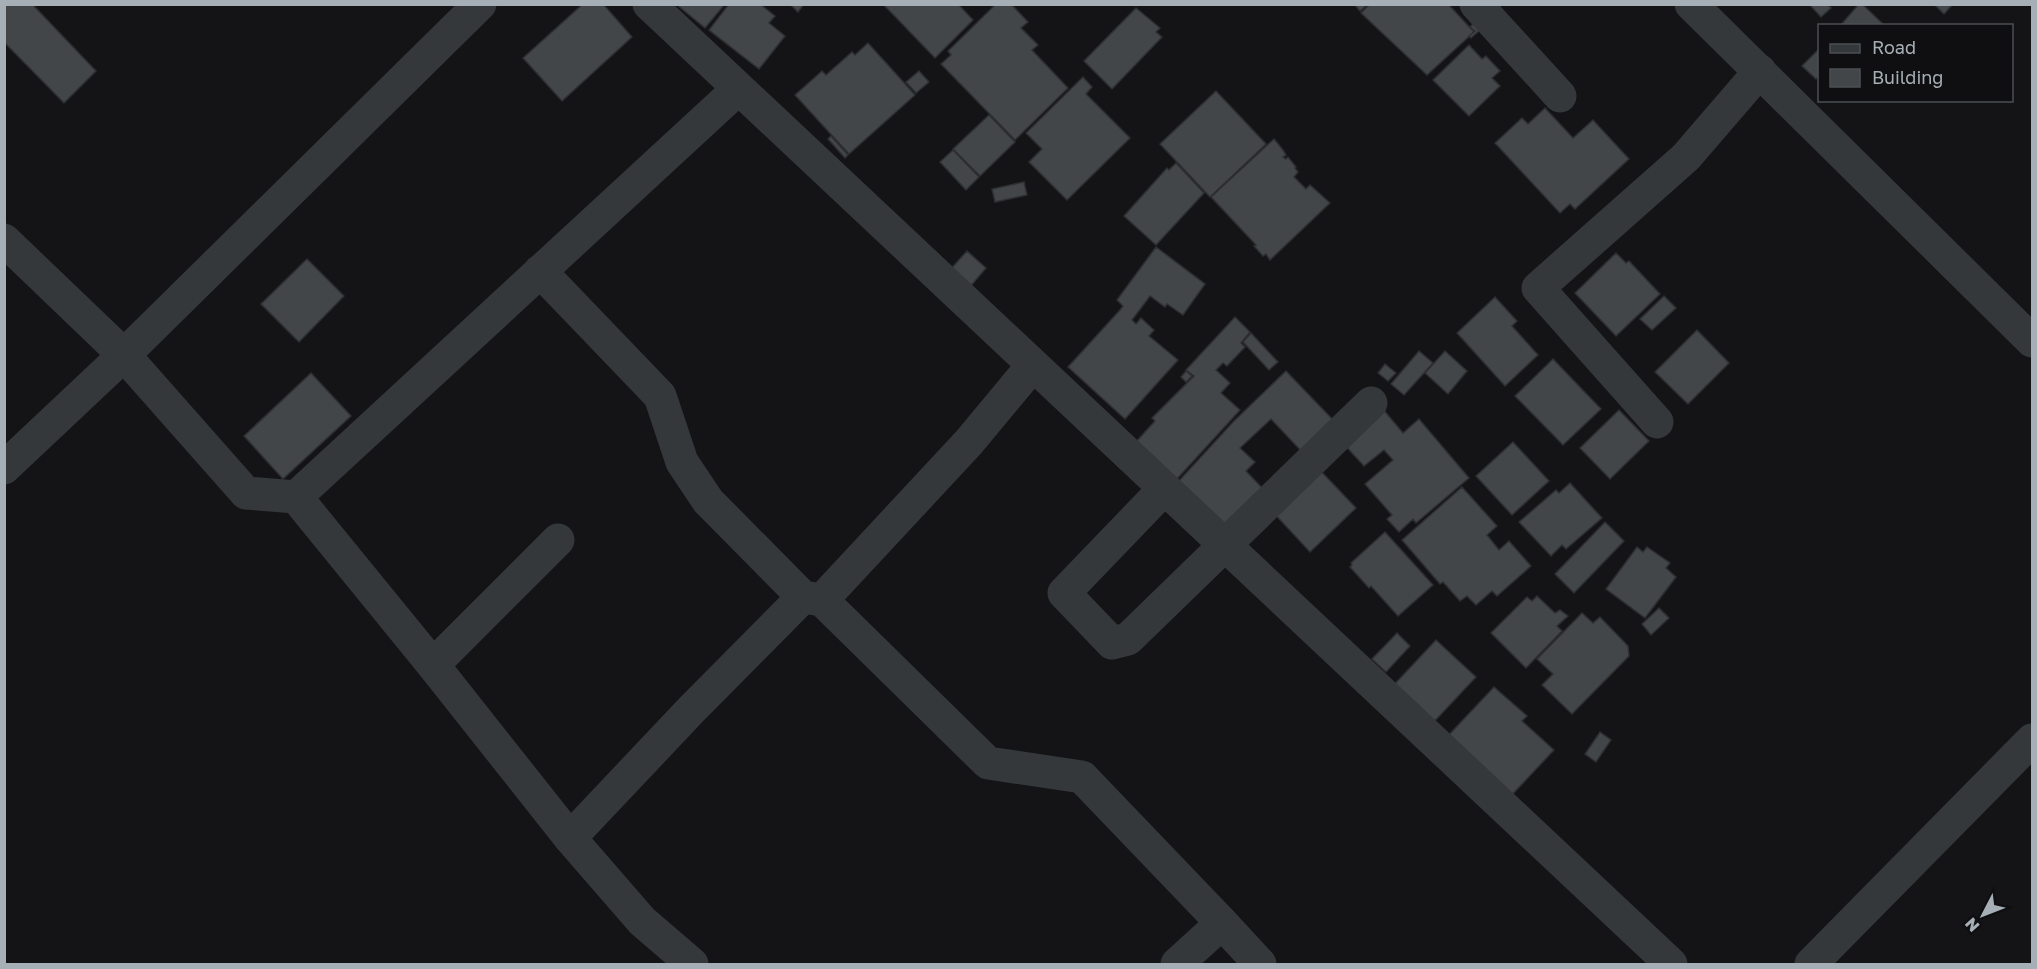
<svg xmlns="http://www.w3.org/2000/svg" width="2037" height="969" font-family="'Golos Text',sans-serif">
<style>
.building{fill:#434649;stroke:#2e2f32;stroke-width:1.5}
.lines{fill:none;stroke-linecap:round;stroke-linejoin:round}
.minor{stroke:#35383b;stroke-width:33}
</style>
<rect width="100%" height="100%" fill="#141416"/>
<!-- building -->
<g class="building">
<polygon points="4,4 32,4 96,71 64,103 4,42"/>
<polygon points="583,4 603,4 632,37 562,101 523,58"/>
<polygon points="676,4 725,4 705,28"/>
<polygon points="729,4 760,4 775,16 769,23 785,36 759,69 709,30"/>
<polygon points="790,4 804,4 798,12"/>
<polygon points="883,4 958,4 973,20 935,58"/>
<polygon points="996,4 1011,4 1028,22 1021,28 1038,45 1032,50 1068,88 1015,140 941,64 951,55 948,51"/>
<polygon points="1354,4 1368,4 1360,11"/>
<polygon points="1370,4 1448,4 1474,32 1427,75 1361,13"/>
<polygon points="1809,4 1827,4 1831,8 1821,17"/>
<polygon points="1859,4 1862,4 1885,26 1840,26"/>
<polygon points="1934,4 1953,4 1944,14"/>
<polygon points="1136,8 1160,28 1156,32 1162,37 1112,89 1084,61"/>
<polygon points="1474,23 1481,29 1471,38 1469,36 1475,31 1470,27"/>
<polygon points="868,43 915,95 849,154 795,95 822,71 826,75 852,52 855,55"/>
<polygon points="1469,45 1482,59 1486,56 1500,71 1492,78 1500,86 1469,116 1433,80"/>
<polygon points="1820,48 1820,75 1816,79 1802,66"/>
<polygon points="919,71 929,82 916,93 906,82"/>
<polygon points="1083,77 1092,87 1086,94 1130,138 1067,200 1029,162 1042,149 1026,133"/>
<polygon points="1216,91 1266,144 1210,197 1160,144"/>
<polygon points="1545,108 1573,138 1593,120 1629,159 1575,209 1570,204 1560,213 1495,143 1522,118 1528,124"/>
<polygon points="989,115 1015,142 980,176 953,149"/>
<polygon points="831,136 848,155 845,158 828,139"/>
<polygon points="1274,139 1283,150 1286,155 1283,157 1286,159 1288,157 1296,167 1295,168 1298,172 1294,177 1306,189 1310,185 1330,203 1270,260 1266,254 1263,256 1254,246 1256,245 1211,197"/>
<polygon points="953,150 979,177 966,190 940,162"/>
<polygon points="1176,163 1204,193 1156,245 1124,216 1167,168 1169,170"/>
<polygon points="1024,182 1027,195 995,202 992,189"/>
<polygon points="1156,247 1205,284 1183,315 1167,304 1165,307 1150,296 1132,320 1136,324 1141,318 1154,330 1149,336 1178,360 1125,419 1068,367 1120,310 1123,306 1117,300"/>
<polygon points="967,251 986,268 969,288 949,271"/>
<polygon points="1616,253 1626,263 1629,261 1660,294 1616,336 1575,293"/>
<polygon points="307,259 344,296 299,342 261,304"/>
<polygon points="1664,296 1676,308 1652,330 1640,319"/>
<polygon points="1495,297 1517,321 1512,326 1538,355 1505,386 1457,333"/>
<polygon points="1235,317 1250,332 1241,343 1245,347 1227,366 1223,363 1216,370 1230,383 1221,393 1240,410 1175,481 1135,443 1155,421 1152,418 1194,376 1186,370"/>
<polygon points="1697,330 1729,363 1688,404 1655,372"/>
<polygon points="1251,333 1278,362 1269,370 1243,342"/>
<polygon points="1419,351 1433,363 1404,395 1391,384"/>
<polygon points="1445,351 1467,371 1448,394 1425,373"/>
<polygon points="1553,359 1601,409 1563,445 1515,396"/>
<polygon points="1385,364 1396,373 1388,381 1378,373"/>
<polygon points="1186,371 1192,376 1186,382 1181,377"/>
<polygon points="1286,371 1336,423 1304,454 1271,419 1240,448 1255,462 1246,471 1265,491 1220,534 1177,483 1234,421"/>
<polygon points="311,373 351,416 283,479 244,436"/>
<polygon points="1381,407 1403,433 1419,419 1469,478 1416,523 1413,519 1399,532 1387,519 1392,515 1365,484 1393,460 1384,450 1364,466 1341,441"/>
<polygon points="1619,410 1649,441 1610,479 1580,448"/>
<polygon points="1513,442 1549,481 1512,515 1476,476"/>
<polygon points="1317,467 1356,508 1310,552 1271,510"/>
<polygon points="1570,483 1602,518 1566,549 1562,545 1551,556 1519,522 1556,490 1559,493"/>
<polygon points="1462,487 1497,526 1487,535 1499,550 1509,541 1531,566 1497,596 1492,591 1476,605 1467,596 1460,601 1443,582 1440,584 1402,540"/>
<polygon points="1605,522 1624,541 1574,593 1555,574"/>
<polygon points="1385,532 1433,585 1398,616 1371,586 1369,588 1350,567 1352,565 1351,563"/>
<polygon points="1637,547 1643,552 1647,547 1670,563 1666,568 1676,577 1645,618 1606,589"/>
<polygon points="1537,596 1555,613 1560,610 1568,616 1557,626 1562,631 1526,668 1491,633 1527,597 1532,601"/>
<polygon points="1659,608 1669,618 1651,635 1642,624"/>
<polygon points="1582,613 1593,623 1600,617 1628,646 1629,656 1572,714 1542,685 1553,674 1537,659"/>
<polygon points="1397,633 1410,646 1386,672 1372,659"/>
<polygon points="1436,640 1476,677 1430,726 1391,688"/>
<polygon points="1494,687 1527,716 1522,721 1554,750 1509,798 1445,739"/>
<polygon points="1600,732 1611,740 1596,762 1585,754"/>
</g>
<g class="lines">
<!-- minor -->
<g class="minor">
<polyline points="649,4 1671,964"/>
<polyline points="1476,4 1560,96"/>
<polyline points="1691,4 2032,341"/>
<polyline points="4,240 124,355 246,493 296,497 433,665 570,838 642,921 692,964"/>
<polyline points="540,271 660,396 682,462 708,501 803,597 822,600 988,763 1082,777 1222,923 1260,964"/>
<polyline points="1657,422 1538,288 1686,157 1760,71"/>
<polyline points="4,468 124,355 480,4"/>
<polyline points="1164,489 1064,593 1112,643 1128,639 1371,403"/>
<polyline points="296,497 738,89"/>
<polyline points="822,600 969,442 1033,365"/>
<polyline points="433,665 558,540"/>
<polyline points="570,838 691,710 803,597"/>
<polyline points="1177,964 1222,923"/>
<polyline points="1811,964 2032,740"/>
</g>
</g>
<!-- border -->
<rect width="2037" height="969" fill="none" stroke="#a6afb5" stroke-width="12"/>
<!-- legend -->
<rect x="1818" y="24" width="195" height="78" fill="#0f0f11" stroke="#4b4f53" stroke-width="1.5"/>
<rect x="1830" y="44" width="30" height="9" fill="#35383b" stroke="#4b4f53" stroke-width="1.5"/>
<text x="1872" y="54" font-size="18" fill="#a6afb5">Road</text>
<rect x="1830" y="69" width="30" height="18" fill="#434649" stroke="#4b4f53" stroke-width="1.5"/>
<text x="1872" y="84" font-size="18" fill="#a6afb5">Building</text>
<!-- north arrow -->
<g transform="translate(1983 915) rotate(228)" stroke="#0f0f11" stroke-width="4.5" paint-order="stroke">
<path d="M0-4.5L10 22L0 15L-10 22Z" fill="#a6afb5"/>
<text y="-9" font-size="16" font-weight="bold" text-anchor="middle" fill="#a6afb5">N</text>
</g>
</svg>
